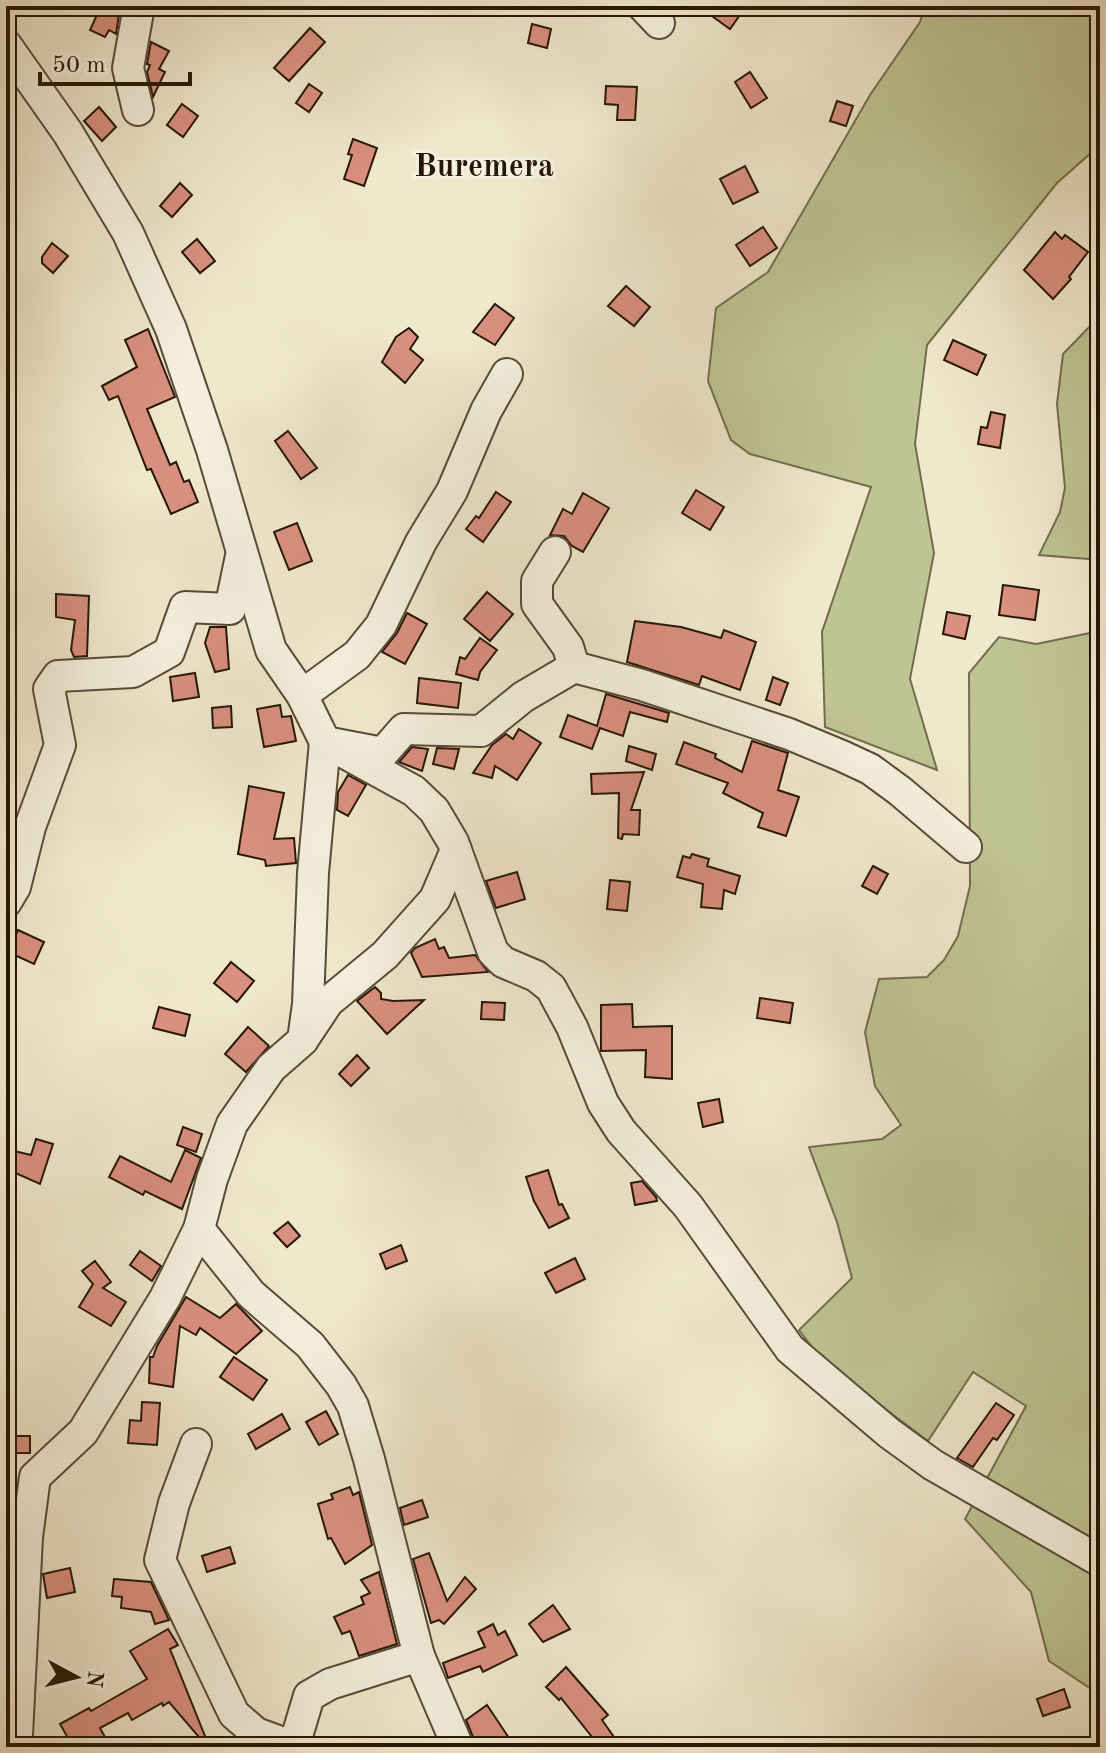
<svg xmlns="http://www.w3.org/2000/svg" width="1106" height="1753" font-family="'Old Standard TT',serif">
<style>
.green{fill:#bfc494;stroke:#726e4d;stroke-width:2}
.building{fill:#da9080;stroke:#261706;stroke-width:2}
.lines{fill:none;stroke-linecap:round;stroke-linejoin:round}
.minor-casing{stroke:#584b38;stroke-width:34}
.minor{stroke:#f5f0de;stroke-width:30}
.labels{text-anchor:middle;stroke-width:6;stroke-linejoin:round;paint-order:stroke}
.quarter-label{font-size:32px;font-weight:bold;fill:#261706;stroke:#f5f0de}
</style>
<rect width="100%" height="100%" fill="#f0e8cd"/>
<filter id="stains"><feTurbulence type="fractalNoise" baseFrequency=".0025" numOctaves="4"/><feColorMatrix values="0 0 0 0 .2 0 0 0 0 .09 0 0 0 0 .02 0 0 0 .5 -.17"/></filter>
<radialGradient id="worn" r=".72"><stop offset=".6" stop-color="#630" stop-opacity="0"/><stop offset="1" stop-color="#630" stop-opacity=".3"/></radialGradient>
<!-- green -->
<g class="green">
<polygon points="925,6 1100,6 1100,145 1057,183 927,345 915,444 934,553 910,679 937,770 825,727 822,632 871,487 750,454 731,440 708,381 716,308 768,272 870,95 920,22"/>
<polygon points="1100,316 1100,560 1039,555 1060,512 1065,488 1057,404 1063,354"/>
<polygon points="1100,631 1100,1695 1049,1661 1031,1592 965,1519 1026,1406 973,1372 928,1441 824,1363 799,1330 852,1278 837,1222 809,1147 882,1139 901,1125 875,1086 865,1032 879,979 927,977 944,960 958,936 970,886 969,673 999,637 1036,644"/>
</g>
<!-- building -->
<g class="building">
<polygon points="101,6 119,14 116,34 109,30 105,37 90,30"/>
<polygon points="698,6 732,6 742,12 730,29"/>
<polygon points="532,24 551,29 547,48 528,43"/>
<polygon points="310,28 325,42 289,81 274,68"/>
<polygon points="151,42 169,51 159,69 165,72 153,97 147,72 150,65 147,64"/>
<polygon points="750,72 767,98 751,108 735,82"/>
<polygon points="309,84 322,93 309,112 296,103"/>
<polygon points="606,86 637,87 635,120 617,120 618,105 605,104"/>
<polygon points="837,101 853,106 846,126 830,121"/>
<polygon points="182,104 198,116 183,137 167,125"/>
<polygon points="99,107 116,127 102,141 84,121"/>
<polygon points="353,139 377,148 364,186 344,179 352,155 348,154"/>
<polygon points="745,166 758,192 733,204 720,179"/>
<polygon points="180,183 192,195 172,217 160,206"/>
<polygon points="763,227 777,248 750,266 736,245"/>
<polygon points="1055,232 1062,239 1065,235 1088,252 1069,277 1071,279 1053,299 1024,270"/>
<polygon points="197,239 215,261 200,273 182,252"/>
<polygon points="52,243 68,256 53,273 42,263 42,257"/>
<polygon points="626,286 650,307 634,326 608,306"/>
<polygon points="495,304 514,318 495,345 473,332"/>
<polygon points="409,328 418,337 410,349 423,360 405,383 382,362 396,337"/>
<polygon points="148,329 175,397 147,409 170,465 176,462 184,482 189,480 198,502 171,514 151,469 147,470 118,396 109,400 102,386 137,367 125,340"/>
<polygon points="953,340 986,355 977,375 944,360"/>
<polygon points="991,412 1005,415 1000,448 978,444 981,427 987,428"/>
<polygon points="288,431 317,468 301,479 275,441"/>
<polygon points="696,490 724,507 710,530 682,513"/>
<polygon points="496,492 511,502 483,542 466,529 476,516 479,518"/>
<polygon points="583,493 609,508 583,552 572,546 564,536 550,535 563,509 572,514"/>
<polygon points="297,523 312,561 289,570 274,532"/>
<polygon points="1003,585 1039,590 1035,620 999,615"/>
<polygon points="487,592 513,614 490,641 464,619"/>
<polygon points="56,594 89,596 87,656 74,657 71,650 75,620 56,617"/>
<polygon points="947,612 970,616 965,639 943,634"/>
<polygon points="407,613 427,624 405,664 382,652 397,633"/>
<polygon points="635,621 681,627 721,638 724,630 756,642 740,690 702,676 699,685 627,662"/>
<polygon points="210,627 226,627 229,669 215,672 205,643"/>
<polygon points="480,638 497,650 480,672 478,680 456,674 460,657 465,659"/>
<polygon points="195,673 199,697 173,701 170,677"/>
<polygon points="773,677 788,683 780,705 766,700"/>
<polygon points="419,678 461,683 458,708 417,703"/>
<polygon points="606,694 669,713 667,722 630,712 623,736 600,728 592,749 560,737 568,715 597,726"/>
<polygon points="280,705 282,717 291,716 296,741 264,747 257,709"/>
<polygon points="231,706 232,727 213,728 212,708"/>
<polygon points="519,729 541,743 517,780 495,766 492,778 473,773 492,745 506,734 513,739"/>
<polygon points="752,741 788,753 778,790 799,797 786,836 758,827 763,813 723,793 728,783 676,764 684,742 716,754 715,758 742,772"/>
<polygon points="629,746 656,754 652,770 626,761"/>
<polygon points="412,747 428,749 422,771 399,762"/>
<polygon points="437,748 459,749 454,769 433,764"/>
<polygon points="644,772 631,810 640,810 639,835 623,834 622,839 618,838 619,793 592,794 591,774"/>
<polygon points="348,775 366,785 348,816 337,810 338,792"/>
<polygon points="249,786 284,793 274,839 294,838 296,863 266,866 265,860 238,854"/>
<polygon points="692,854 709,859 707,866 740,876 735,894 724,890 722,909 701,907 703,884 677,877 683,856 690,858"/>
<polygon points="873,866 888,874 877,894 862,886"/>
<polygon points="517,872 525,899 496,908 486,881"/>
<polygon points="610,880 630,882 627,911 607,909"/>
<polygon points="18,930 44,942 34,964 8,952"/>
<polygon points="435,939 439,949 444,947 449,958 475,955 488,972 422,977 411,953 415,948"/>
<polygon points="231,962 254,981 237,1002 214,983"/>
<polygon points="375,987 381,993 381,999 393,1001 424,1000 387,1034 357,1001"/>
<polygon points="760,998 793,1003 790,1023 757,1018"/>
<polygon points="482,1002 505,1003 504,1020 481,1019"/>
<polygon points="632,1004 633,1027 672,1026 672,1079 645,1077 646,1050 601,1051 601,1005"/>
<polygon points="159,1007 190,1015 185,1036 153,1028"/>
<polygon points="248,1027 269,1046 246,1072 225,1054"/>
<polygon points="357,1055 369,1068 351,1086 339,1074"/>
<polygon points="719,1099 723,1122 703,1127 698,1103"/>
<polygon points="183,1127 202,1134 196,1152 177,1145"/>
<polygon points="36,1139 53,1144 40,1184 13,1172 14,1169 6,1166 6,1149 31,1155"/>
<polygon points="185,1150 201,1158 182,1209 145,1191 143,1195 109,1177 120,1156 171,1182"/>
<polygon points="548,1170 559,1205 562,1204 569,1218 549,1228 534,1201 526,1177"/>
<polygon points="642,1181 656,1197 657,1201 635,1205 631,1183"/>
<polygon points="288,1222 300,1236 287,1247 274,1233"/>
<polygon points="401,1245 407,1261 386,1269 380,1254"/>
<polygon points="140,1251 161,1266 152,1281 130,1265"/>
<polygon points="575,1258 585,1279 556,1293 545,1273"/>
<polygon points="95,1261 111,1282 103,1288 126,1302 111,1326 79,1307 93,1284 82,1271"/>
<polygon points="186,1297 220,1318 236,1304 262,1331 236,1354 200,1328 196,1335 180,1326 173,1387 149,1383 150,1357 153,1357 157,1346"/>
<polygon points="234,1357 267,1380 253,1400 220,1377"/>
<polygon points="142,1402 160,1403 157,1445 128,1443 130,1420 141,1421"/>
<polygon points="996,1403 1014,1415 997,1440 993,1438 973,1467 957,1458"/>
<polygon points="326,1411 338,1434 319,1445 306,1422"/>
<polygon points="282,1414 290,1429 256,1449 248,1434"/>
<rect x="6" y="1436" width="24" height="17"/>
<polygon points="350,1487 353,1495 359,1492 372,1545 345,1564 331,1538 328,1539 318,1504 333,1499 331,1494"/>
<polygon points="422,1500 428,1517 404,1525 400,1508"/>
<polygon points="230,1547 235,1563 207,1572 202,1556"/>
<polygon points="429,1553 447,1601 465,1577 476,1589 444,1624 439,1620 431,1623 413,1559"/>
<polygon points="70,1568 75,1592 47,1598 43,1574"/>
<polygon points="379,1572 397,1644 359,1656 350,1631 342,1634 334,1617 364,1604 361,1597 370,1593 361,1580"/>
<polygon points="114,1579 151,1582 169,1620 155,1624 151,1612 121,1608 122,1597 112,1596"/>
<polygon points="553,1605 570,1629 543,1642 529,1624"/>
<polygon points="493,1624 498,1635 505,1631 517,1655 483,1672 480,1666 448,1678 443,1663 485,1647 478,1632"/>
<polygon points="168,1629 178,1645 170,1649 207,1741 204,1743 169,1702 163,1706 162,1703 132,1720 128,1713 100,1728 105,1737 86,1747 73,1747 60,1724 89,1708 91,1711 147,1679 130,1651"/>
<polygon points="566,1667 608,1715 602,1720 621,1747 600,1747 561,1698 559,1700 546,1687"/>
<polygon points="1064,1689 1070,1707 1043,1716 1037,1699"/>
<polygon points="487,1705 515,1747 477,1747 466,1720"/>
</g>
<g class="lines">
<defs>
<g id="minor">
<polyline points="643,6 659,23"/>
<polyline points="6,45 68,133 128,233 171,329 212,450 271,650 302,695 325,742 414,791 434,810 453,842 493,952 503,962 536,976 551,988 572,1027 603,1103 621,1131 688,1206 790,1349 889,1433 933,1465 1100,1561"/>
<polyline points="138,110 128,68 139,6"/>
<polyline points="574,667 642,685 789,734 842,756 870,769 900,791 966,847"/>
<polyline points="302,695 357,655 381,625 421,542 452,491 486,411 507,374"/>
<polyline points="6,902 15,887 30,827 60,745 49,689 58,676 133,672 169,652 185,607 230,609 241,556"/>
<polyline points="306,1035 328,1002 385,955 435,899 456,850"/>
<polyline points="199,1229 251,1294 310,1345 341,1385 353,1406 369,1459 419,1656 458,1747"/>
<polyline points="196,1444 174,1503 160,1560 234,1714 256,1733 286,1744 297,1736 309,1696 330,1684 419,1656"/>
<polyline points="14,1747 17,1735 27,1537 35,1477 83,1432 165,1298 199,1229 212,1179 232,1124 271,1068 303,1040 308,1004 313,873 325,742 383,753 404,729 481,731 523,697 574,667 568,647 537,604 537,581 555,552"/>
</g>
</defs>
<!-- minor casing -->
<use href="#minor" class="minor-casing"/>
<!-- minor -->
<use href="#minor" class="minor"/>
</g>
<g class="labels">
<!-- quarter labels -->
<g class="quarter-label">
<text x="484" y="176">Buremera</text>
</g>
</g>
<!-- margin -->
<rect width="1106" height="1753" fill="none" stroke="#f0e8cd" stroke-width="32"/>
<rect x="8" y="8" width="1090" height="1737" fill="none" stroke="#261706" stroke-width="4"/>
<rect x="16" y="16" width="1074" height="1721" fill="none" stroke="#261706" stroke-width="2"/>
<!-- north arrow -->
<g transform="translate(76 1677) rotate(97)" stroke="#f5f0de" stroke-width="6" paint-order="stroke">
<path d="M0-6L14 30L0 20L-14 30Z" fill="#261706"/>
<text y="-12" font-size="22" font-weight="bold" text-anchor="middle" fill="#261706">N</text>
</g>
<!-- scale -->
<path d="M40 72v12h150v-12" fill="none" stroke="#261706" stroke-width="4"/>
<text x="52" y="72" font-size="24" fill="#261706" stroke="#f5f0de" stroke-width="6" paint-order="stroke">50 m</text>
<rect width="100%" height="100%" filter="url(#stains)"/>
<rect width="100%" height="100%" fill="url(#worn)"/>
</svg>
